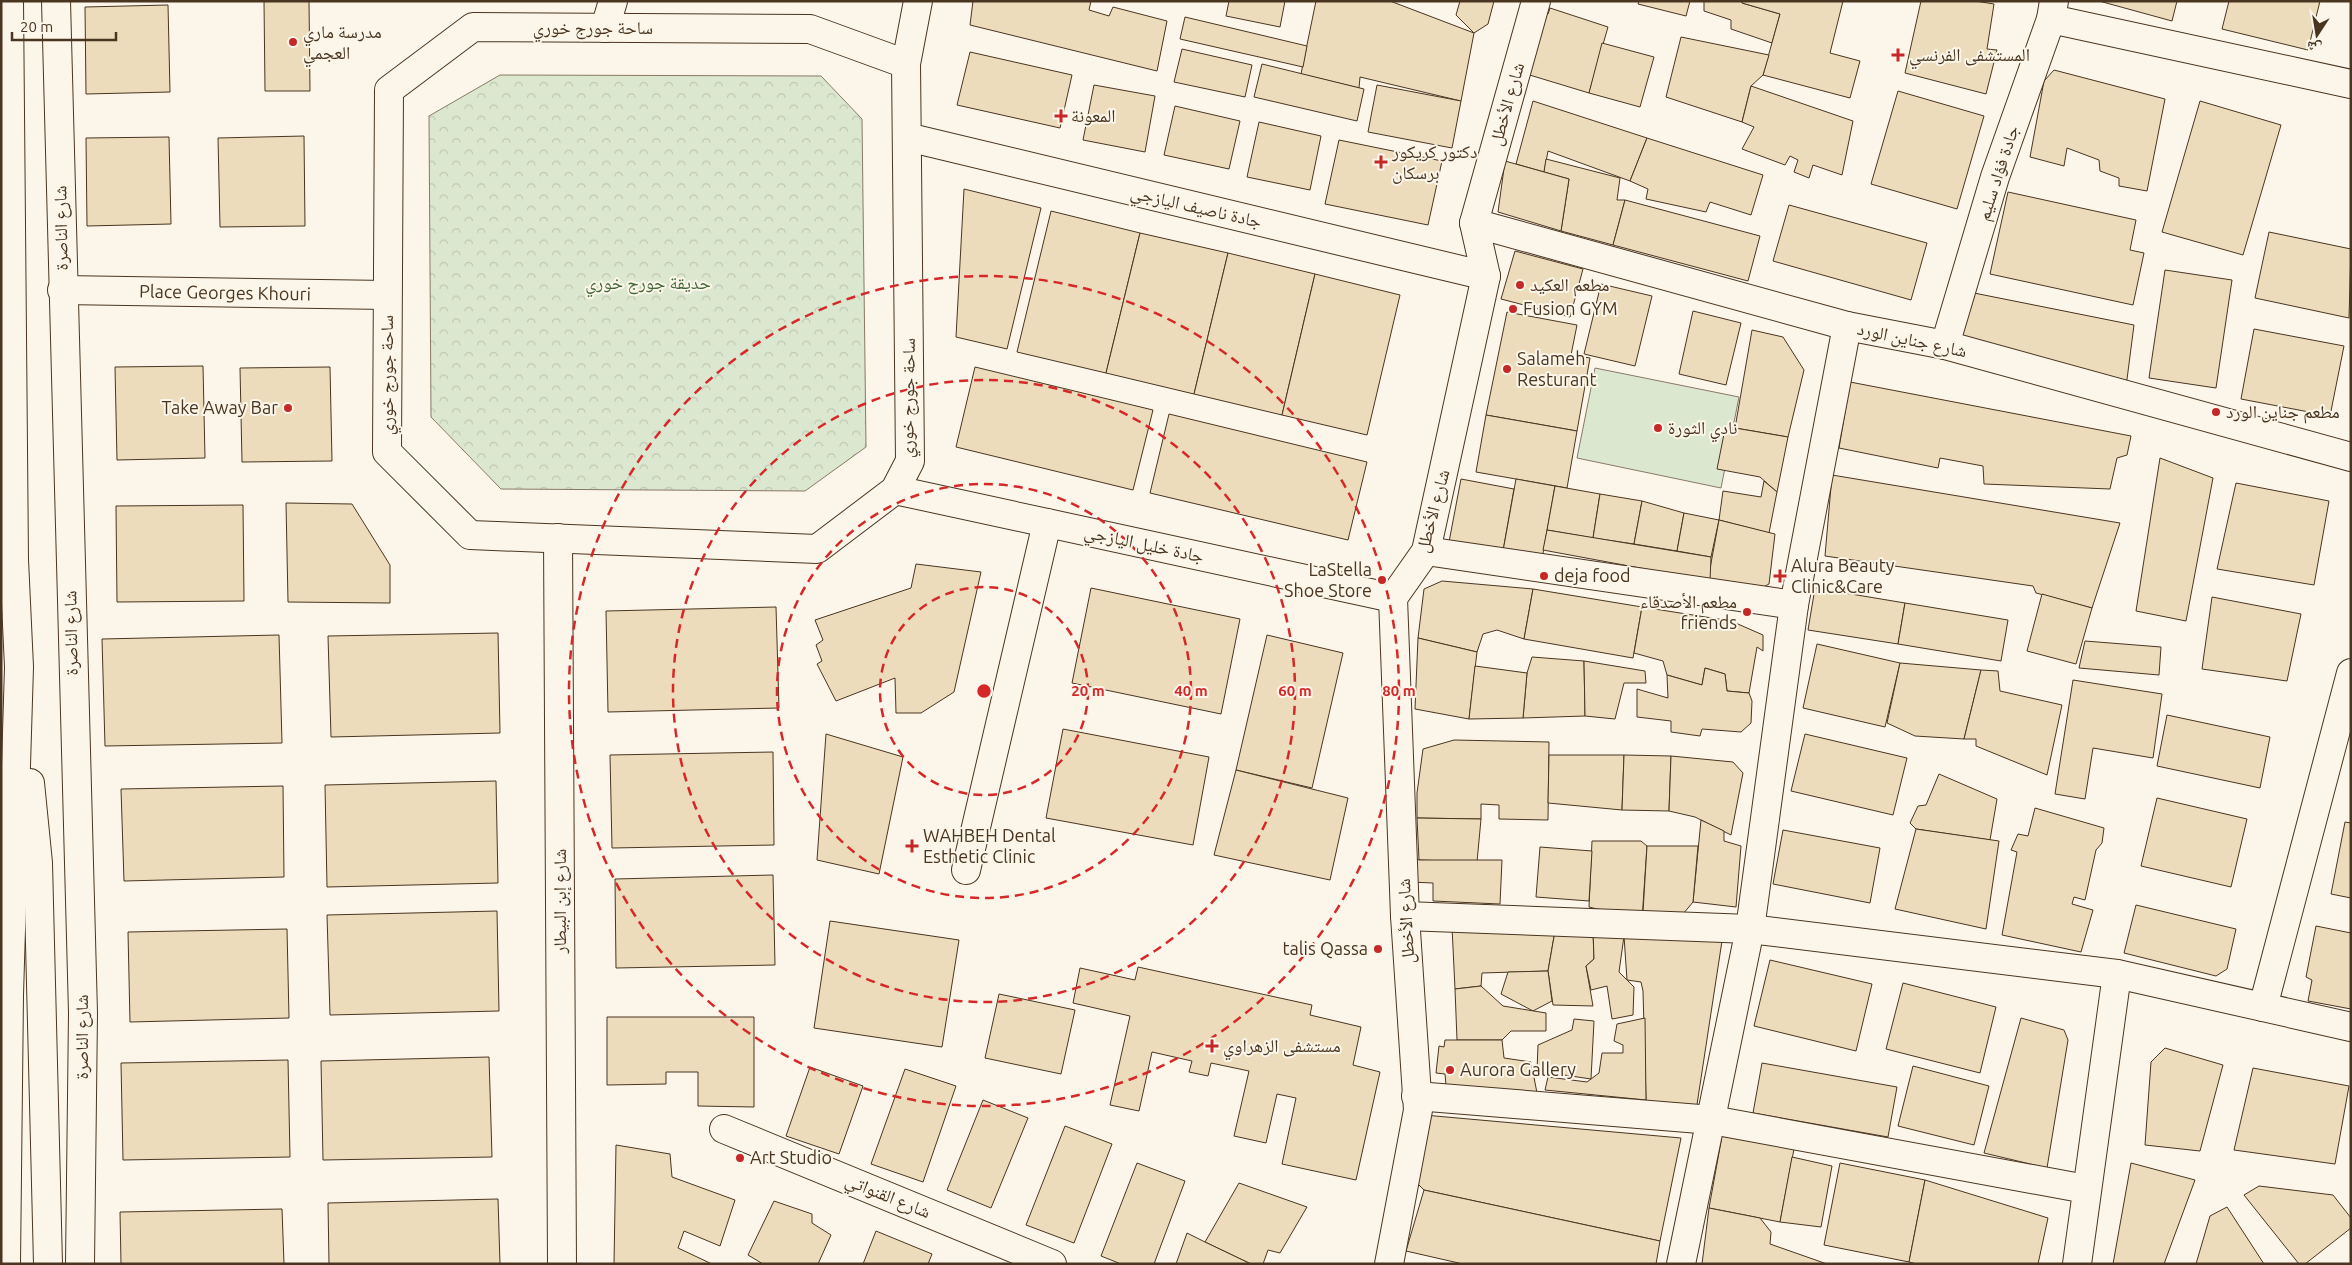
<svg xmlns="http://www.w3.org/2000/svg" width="2352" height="1265" font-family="Ubuntu,'Noto Naskh Arabic',sans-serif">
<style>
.park{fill:url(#park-crowns);stroke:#887966}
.pitch{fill:#dce7d0;stroke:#887966}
.building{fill:#ecdcbc;stroke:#4a3520}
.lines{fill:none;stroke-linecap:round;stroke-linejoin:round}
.minor-casing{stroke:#4a3520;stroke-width:30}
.secondary-casing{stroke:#4a3520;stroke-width:30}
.primary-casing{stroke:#4a3520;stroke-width:30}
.minor{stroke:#fbf6e9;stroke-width:28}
.secondary{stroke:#fbf6e9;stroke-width:28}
.primary{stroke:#fbf6e9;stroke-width:28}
.ring{fill:none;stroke:#d62828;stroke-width:2.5;stroke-dasharray:9 6}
.poi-dot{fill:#c62828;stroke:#fbf6e9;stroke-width:2}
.labels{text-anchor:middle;stroke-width:4;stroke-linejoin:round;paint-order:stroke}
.street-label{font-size:18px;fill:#4a3520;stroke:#fbf6e9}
.poi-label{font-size:18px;fill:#4a3520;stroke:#fbf6e9;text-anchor:start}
.park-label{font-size:18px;fill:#436837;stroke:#fbf6e9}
.centre{fill:#d62828;stroke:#fbf6e9;stroke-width:2.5}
.ring-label{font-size:15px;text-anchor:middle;font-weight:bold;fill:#d62828;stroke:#fbf6e9;stroke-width:4;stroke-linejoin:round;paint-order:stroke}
</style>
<defs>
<pattern id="park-crowns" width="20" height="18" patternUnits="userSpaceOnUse" patternTransform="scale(1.25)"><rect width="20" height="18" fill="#dce7d0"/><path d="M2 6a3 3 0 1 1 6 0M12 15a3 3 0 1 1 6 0" fill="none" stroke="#bec7b2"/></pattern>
</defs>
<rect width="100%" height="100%" fill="#fbf6e9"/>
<!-- park -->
<polygon class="park" points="500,75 821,76 862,119 866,447 805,491 501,489 431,417 429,116"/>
<!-- pitch -->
<polygon class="pitch" points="1595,368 1739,397 1721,488 1577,458"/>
<!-- building -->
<g class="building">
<polygon points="264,1 309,1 310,91 265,91"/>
<polygon points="973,1 1091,1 1089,10 1109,16 1113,7 1167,21 1157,71 970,25"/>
<polygon points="1229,1 1285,1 1280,27 1226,16"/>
<polygon points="1316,1 1390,1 1474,33 1461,101 1360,77 1359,88 1301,74"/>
<polygon points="1460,1 1494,1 1488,24 1474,33 1456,15"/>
<polygon points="1639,1 1690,1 1686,16 1638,4"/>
<polygon points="1704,1 1742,1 1742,3 1780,14 1772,43 1731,29 1731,20 1704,11"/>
<polygon points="1742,1 1843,1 1830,53 1860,61 1850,98 1763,75 1780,14 1742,3"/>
<polygon points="1921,1 1975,1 1994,4 1987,49 1997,50 1986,94 1905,73"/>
<polygon points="2099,1 2177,1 2172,21"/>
<polygon points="2229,1 2320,1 2308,50 2222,29"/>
<polygon points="168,5 170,92 86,94 85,7"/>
<polygon points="1550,8 1608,27 1589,93 1523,73 1542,12 1548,14"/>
<polygon points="1185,17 1307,46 1303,67 1180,39"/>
<polygon points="1681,37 1769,55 1763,75 1751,86 1742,122 1666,97"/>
<polygon points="1602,43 1654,57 1640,107 1589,93"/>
<polygon points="1182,49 1252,65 1245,97 1174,82"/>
<polygon points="970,52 1072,75 1060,128 957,105"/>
<polygon points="1262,64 1364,89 1357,121 1254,97"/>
<polygon points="2054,70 2165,99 2147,191 2119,186 2119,178 2100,171 2099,160 2067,148 2064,166 2030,157 2044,81"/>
<polygon points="1094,85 1155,96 1145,152 1083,140"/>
<polygon points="1377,85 1461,101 1452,148 1368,132"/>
<polygon points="1751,86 1853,121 1842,175 1813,165 1809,178 1794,172 1798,160 1790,156 1785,165 1742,149 1754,127 1742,122"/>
<polygon points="1898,91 1984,116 1957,209 1871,184"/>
<polygon points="1533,101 1647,138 1630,181 1548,151 1544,172 1516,164"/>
<polygon points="2200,101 2281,125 2243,255 2162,232"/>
<polygon points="1175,106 1240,121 1229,169 1164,155"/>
<polygon points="1259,122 1321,136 1310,190 1247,177"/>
<polygon points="304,136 305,226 220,227 218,138"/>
<polygon points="169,137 171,224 87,226 86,138"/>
<polygon points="1647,138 1763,175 1751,215 1710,202 1706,212 1646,199 1648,189 1630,181"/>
<polygon points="1339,140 1442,161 1428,225 1325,204"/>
<polygon points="1546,159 1620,178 1617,200 1625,200 1613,245 1561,231 1569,179 1544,172"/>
<polygon points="1505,161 1569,179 1561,231 1498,212"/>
<polygon points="964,189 1041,208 1007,349 956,337"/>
<polygon points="2008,192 2136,220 2130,250 2144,253 2133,305 1990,274"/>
<polygon points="1625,200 1760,236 1748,281 1613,245"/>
<polygon points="1789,205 1927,243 1911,300 1773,261"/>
<polygon points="1051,211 1140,233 1106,373 1017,352"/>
<polygon points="2269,232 2351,249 2349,318 2255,298"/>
<polygon points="1140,233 1228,253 1194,394 1106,373"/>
<polygon points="1515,251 1583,269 1570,317 1501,299"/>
<polygon points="1228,253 1315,274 1282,415 1194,394"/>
<polygon points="2165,270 2232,280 2216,388 2149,378"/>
<polygon points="1315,274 1400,295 1367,435 1282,415"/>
<polygon points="1601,284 1652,296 1635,366 1584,354"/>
<polygon points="1969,292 2134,325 2126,387 1960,335"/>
<polygon points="1693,311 1741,323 1726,385 1679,374"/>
<polygon points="1507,312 1577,325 1571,355 1590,358 1577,431 1486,415"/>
<polygon points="2254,329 2344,346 2330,416 2241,399"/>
<polygon points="1752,330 1783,337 1804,370 1788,437 1735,428"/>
<polygon points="203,366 205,458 117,460 115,367"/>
<polygon points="330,367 332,461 242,462 240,368"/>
<polygon points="975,367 1153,410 1133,490 956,447"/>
<polygon points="1850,382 2131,436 2127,455 2117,458 2110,489 1984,484 1983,466 1940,458 1938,468 1839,448"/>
<polygon points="1169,414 1367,462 1348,540 1150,493"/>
<polygon points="1486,415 1577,431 1567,488 1476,472"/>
<polygon points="1735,428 1788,437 1777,492 1760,477 1717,469 1724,434"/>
<polygon points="2160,458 2213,478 2186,621 2136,611"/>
<polygon points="1832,475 2120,523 2092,608 2036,593 2033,586 1825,556"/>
<polygon points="1461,479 1514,489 1503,551 1449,542"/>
<polygon points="1516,479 1555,486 1542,559 1503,551"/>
<polygon points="1764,481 1777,492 1769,533 1719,520 1723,491 1761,497"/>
<polygon points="2236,483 2329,501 2314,585 2217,569"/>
<polygon points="1555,486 1600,494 1593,538 1547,530"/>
<polygon points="1600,494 1642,501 1634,544 1593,538"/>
<polygon points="1642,501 1684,513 1677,551 1634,544"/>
<polygon points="286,503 352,504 390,565 390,603 288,602"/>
<polygon points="243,505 244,601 117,602 116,506"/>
<polygon points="1684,513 1719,520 1711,557 1677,551"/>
<polygon points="1719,520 1775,534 1769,584 1752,593 1710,586 1709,574"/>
<polygon points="1547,530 1711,557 1710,581 1543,550"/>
<polygon points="916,564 981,572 954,692 921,713 896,713 895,678 836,701 817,664 822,661 816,645 823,640 815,620 911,588"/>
<polygon points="1442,581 1533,589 1524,639 1497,630 1483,634 1477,652 1418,638 1424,589"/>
<polygon points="1091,588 1240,619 1221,714 1072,683"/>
<polygon points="1815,588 1905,603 1898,644 1808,630"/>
<polygon points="1533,589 1642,607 1633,658 1524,639"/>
<polygon points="2042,594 2092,608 2076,664 2027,651"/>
<polygon points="2212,597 2301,614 2287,681 2202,669"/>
<polygon points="1905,603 2008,620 2001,661 1898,644"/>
<polygon points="776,607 779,708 608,712 606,611"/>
<polygon points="1642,607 1731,621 1763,635 1763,651 1757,647 1749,693 1727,691 1725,674 1705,668 1702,685 1667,675 1663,661 1634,653"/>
<polygon points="498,633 500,733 331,737 328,636"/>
<polygon points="279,635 282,743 105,746 102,639"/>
<polygon points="1267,635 1343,653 1312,788 1236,770"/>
<polygon points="1418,638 1477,652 1469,719 1415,709"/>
<polygon points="2085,641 2161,647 2159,675 2079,668"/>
<polygon points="1817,644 1900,663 1885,727 1803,708"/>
<polygon points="1532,657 1584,661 1585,716 1523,718 1527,673"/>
<polygon points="1584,661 1645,671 1646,683 1624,683 1615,719 1585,716"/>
<polygon points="1900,663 1981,670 1964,739 1915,736 1887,723"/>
<polygon points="1475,666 1527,673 1523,718 1469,719"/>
<polygon points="1705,668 1725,674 1727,691 1749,693 1752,701 1751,723 1741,732 1702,729 1700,736 1671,732 1671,721 1637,717 1637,689 1668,698 1667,675 1702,685"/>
<polygon points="1981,670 1998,671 2000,691 2062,705 2047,775 1976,746 1976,739 1964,739"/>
<polygon points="2073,680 2162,694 2153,758 2093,748 2085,799 2055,794"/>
<polygon points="2167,715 2270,737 2260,788 2157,766"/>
<polygon points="1063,729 1209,757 1193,845 1046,818"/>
<polygon points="826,734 903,757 879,874 817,860"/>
<polygon points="1805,734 1907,758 1893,815 1791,791"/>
<polygon points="1454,740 1549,742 1548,820 1499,819 1499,805 1481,804 1481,819 1417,818 1417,793 1423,749"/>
<polygon points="773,752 774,845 612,848 610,755"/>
<polygon points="1549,755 1624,755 1622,810 1548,803"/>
<polygon points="1624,755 1671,756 1669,811 1622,810"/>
<polygon points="1671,756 1733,762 1743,773 1731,835 1695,817 1669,811"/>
<polygon points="1236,770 1348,798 1330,880 1214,855"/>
<polygon points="1939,774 1997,799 1990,840 1916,829 1910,823 1918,806 1926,805"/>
<polygon points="496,781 498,883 327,887 325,785"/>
<polygon points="283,786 284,877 124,881 121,789"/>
<polygon points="2157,798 2247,819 2231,887 2141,866"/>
<polygon points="2035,808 2104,828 2102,843 2096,850 2085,900 2074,897 2072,904 2093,910 2081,952 2002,935 2017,852 2011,850 2018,834 2028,836"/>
<polygon points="1417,818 1481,819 1477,862 1419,860"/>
<polygon points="1701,820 1724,831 1724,841 1741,846 1736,907 1693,902"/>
<polygon points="2345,822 2351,823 2351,898 2331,894"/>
<polygon points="1916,829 1999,841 1986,929 1895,909"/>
<polygon points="1783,830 1880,848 1870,903 1773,884"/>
<polygon points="1592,841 1641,841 1647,846 1642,920 1589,907"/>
<polygon points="1647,846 1698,846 1693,902 1683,914 1643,912"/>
<polygon points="1540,847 1592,851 1589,901 1536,897"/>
<polygon points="1411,856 1419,860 1502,860 1500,904 1433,901 1433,883 1410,882"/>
<polygon points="773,875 775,965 616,968 615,879"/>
<polygon points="2136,905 2236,929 2227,969 2216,976 2124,953"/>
<polygon points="497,911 499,1011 330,1015 327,915"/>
<polygon points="830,921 959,940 942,1047 814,1028"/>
<polygon points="2316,926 2351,933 2351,1009 2308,1001 2312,980 2306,977"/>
<polygon points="1452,927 1555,931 1548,971 1482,973 1481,986 1455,989"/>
<polygon points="287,929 289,1018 130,1022 128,932"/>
<polygon points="1555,931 1593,931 1594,959 1586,966 1593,1006 1553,1005 1548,971"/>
<polygon points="1593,931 1624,936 1619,972 1634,987 1633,1015 1612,1019 1607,986 1591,990 1586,966 1594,959"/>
<polygon points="1624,936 1722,941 1696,1111 1653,1108 1646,1100 1643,991 1641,982 1627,980"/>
<polygon points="1770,960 1872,984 1856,1051 1754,1026"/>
<polygon points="1138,967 1312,1005 1310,1015 1361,1027 1353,1065 1380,1072 1356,1180 1282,1164 1296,1098 1277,1094 1266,1143 1234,1136 1249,1071 1211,1063 1208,1076 1189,1072 1192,1061 1152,1052 1139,1111 1110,1105 1130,1016 1073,1003 1080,968 1135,980"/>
<polygon points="1548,971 1552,1001 1533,1011 1501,994 1508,972"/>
<polygon points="1903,983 1996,1007 1980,1073 1886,1049"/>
<polygon points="1481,986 1503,1006 1546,1013 1546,1031 1511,1031 1502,1040 1457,1040 1455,989"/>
<polygon points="999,994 1075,1010 1061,1074 985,1058"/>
<polygon points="607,1017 754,1017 754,1107 698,1106 698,1072 666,1072 666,1084 607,1085"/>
<polygon points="1645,1018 1646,1100 1545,1090 1548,1077 1587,1082 1599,1073 1602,1053 1623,1053 1623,1045 1614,1041 1617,1024"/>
<polygon points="2021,1018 2064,1030 2068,1040 2047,1168 1984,1153"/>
<polygon points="1574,1019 1594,1021 1591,1079 1537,1071 1538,1045 1572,1030"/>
<polygon points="1445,1040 1502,1040 1504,1058 1531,1062 1537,1093 1446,1085 1445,1074 1436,1073 1439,1046 1444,1047"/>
<polygon points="2165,1048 2223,1065 2200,1151 2145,1145 2151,1062"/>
<polygon points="489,1057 492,1157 323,1160 321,1061"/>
<polygon points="288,1060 290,1157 123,1160 121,1063"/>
<polygon points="1762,1063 1897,1087 1888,1137 1753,1113"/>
<polygon points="1913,1066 1989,1086 1974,1145 1898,1126"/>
<polygon points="810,1067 863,1086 839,1154 786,1136"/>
<polygon points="2253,1068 2349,1086 2335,1164 2234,1150"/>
<polygon points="905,1069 956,1086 923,1182 871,1164"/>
<polygon points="983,1100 1028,1118 991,1208 947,1190"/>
<polygon points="1424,1115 1681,1138 1660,1241 1424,1190 1413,1179"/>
<polygon points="1065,1126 1112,1144 1074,1243 1026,1225"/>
<polygon points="1722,1136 1794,1149 1780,1222 1709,1208"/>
<polygon points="616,1145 670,1154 672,1177 735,1200 720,1246 684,1231 678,1248 712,1264 614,1264"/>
<polygon points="1792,1157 1832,1166 1821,1227 1780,1222"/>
<polygon points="1137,1163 1185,1181 1154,1264 1121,1264 1101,1256"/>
<polygon points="1840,1163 1925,1180 1909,1262 1824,1245"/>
<polygon points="2131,1163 2195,1180 2164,1264 2113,1264"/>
<polygon points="1925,1180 2048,1218 2038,1264 1917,1264 1909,1262"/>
<polygon points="1239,1183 1307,1207 1280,1253 1268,1250 1263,1264 1251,1264 1205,1242"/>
<polygon points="2259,1186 2333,1195 2351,1218 2351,1228 2305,1264 2299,1264 2244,1195"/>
<polygon points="1424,1190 1660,1241 1656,1264 1463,1264 1406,1251"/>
<polygon points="498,1199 500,1264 329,1264 328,1203"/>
<polygon points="774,1201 812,1214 812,1223 831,1235 818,1264 763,1264 748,1255"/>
<polygon points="2227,1207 2264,1264 2196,1264 2210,1216"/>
<polygon points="1709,1208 1760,1218 1771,1232 1770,1244 1827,1264 1702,1264"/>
<polygon points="282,1209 284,1264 121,1264 120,1212"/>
<polygon points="876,1231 932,1254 928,1264 863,1264"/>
<polygon points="1187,1233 1205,1242 1251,1264 1176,1264"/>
</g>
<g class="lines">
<defs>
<g id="minor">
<polyline points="2051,19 2351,84"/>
<polyline points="605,28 613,1"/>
<polyline points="906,64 810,29 473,27 389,90 387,452 470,535 817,549 895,490 910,461 906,64 918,1"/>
<polyline points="907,137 1486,276"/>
<polyline points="1474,223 1847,326 1945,345 2351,457"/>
<polyline points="62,290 387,295"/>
<polyline points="1945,345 1995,177 2051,19 2054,1"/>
<polyline points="895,490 1393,598"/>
<polyline points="558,538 562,1264"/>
<polyline points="1426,551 1794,605"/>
<polyline points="966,870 1047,523"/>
<polyline points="1405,916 1750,929 2117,974 2351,1027"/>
<polyline points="2263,1007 2351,673"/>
<polyline points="1416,1096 1712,1120 2086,1189"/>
<polyline points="724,1129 1052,1264"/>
<polyline points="1681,1264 1750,929 1794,605 1847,326"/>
<polyline points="2077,1264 2117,974"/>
</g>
<polyline id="secondary" points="1389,1264 1418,1110 1405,916 1393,598 1426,551 1486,276 1474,223 1536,1"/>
<g id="primary">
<polyline points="56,1 83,1013 80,1264"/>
<polyline points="30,783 38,863 48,1264"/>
<polyline points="6,1264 9,995 19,667 14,560 9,1"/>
</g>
</defs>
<!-- minor casing -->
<use href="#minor" class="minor-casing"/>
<!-- secondary casing -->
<use href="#secondary" class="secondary-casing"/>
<!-- primary casing -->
<use href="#primary" class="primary-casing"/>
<!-- minor -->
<use href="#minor" class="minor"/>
<!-- secondary -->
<use href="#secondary" class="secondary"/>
<!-- primary -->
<use href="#primary" class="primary"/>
</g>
<!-- distance rings -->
<g class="ring">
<circle cx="984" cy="691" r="104"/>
<circle cx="984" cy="691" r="207"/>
<circle cx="984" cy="691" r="311"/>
<circle cx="984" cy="691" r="415"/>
</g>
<!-- markers -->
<g class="poi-dot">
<circle cx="293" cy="42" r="5"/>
<path d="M1895.5 47.5h5v5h5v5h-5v5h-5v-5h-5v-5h5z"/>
<path d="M1058.5 108.5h5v5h5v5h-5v5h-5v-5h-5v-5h5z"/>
<path d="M1378.5 154.5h5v5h5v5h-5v5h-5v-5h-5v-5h5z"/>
<circle cx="1520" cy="285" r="5"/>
<circle cx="1513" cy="309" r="5"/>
<circle cx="1507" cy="369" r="5"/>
<circle cx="288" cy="408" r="5"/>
<circle cx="2216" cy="412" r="5"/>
<circle cx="1658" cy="428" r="5"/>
<circle cx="1544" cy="576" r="5"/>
<path d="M1777.5 568.5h5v5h5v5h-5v5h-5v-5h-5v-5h5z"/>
<circle cx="1382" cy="580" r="5"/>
<circle cx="1747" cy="612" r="5"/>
<path d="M909.5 838.5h5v5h5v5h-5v5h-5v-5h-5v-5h5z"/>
<circle cx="1378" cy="949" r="5"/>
<path d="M1209.5 1038.5h5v5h5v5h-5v5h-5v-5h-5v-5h5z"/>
<circle cx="1450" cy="1070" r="5"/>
<circle cx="740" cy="1158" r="5"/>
</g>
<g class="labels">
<!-- street labels -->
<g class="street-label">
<text x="593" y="34">ساحة جورج خوري</text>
<text transform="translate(1507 104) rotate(-74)" y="6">شارع الأخطل</text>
<text transform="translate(1998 173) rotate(-72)" y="6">جادة فؤاد سليم</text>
<text transform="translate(1196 207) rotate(13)" y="6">جادة ناصيف اليازجي</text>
<text transform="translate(61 228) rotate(-91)" y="6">شارع الناصرة</text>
<text transform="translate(225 293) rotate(1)" y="6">Place Georges Khouri</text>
<text transform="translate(1912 340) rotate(12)" y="6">شارع جناين الورد</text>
<text transform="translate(387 375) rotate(-90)" y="6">ساحة جورج خوري</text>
<text transform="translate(908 398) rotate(-89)" y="6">ساحة جورج خوري</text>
<text transform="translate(1433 511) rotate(-75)" y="6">شارع الأخطل</text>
<text transform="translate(1144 544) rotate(12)" y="6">جادة خليل اليازجي</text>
<text transform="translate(71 633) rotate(-91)" y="6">شارع الناصرة</text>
<text transform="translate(560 901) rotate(-90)" y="6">شارع إبن البيطار</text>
<text transform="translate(1406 921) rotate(-93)" y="6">شارع الأخطل</text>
<text transform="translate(82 1037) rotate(-90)" y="6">شارع الناصرة</text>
<text transform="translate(888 1196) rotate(22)" y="6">شارع القنواتي</text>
</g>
<!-- poi labels -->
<g class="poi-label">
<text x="303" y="38">مدرسة ماري<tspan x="303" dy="21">العجمي</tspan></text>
<text x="1909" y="61">المستشفى الفرنسي</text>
<text x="1071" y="122">المعونة</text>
<text x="1392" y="158">دكتور كريكور<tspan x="1392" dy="21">برسكان</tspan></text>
<text x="1530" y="291">مطعم العكيد</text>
<text x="1523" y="315">Fusion GYM</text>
<text x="1517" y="365">Salameh<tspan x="1517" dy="21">Resturant</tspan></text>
<text x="278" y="414" text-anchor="end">Take Away Bar</text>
<text x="2226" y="418">مطعم جناين الورد</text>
<text x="1668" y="434">نادي الثورة</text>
<text x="1791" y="572">Alura Beauty<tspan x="1791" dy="21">Clinic&amp;Care</tspan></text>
<text x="1372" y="576" text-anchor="end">LaStella<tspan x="1372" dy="21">Shoe Store</tspan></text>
<text x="1554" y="582">deja food</text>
<text x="1737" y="608" text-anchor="end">مطعم الأصدقاء<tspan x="1737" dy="21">friends</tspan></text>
<text x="923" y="842">WAHBEH Dental<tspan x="923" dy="21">Esthetic Clinic</tspan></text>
<text x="1368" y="955" text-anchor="end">talis Qassa</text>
<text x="1223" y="1052">مستشفى الزهراوي</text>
<text x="1460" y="1076">Aurora Gallery</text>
<text x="750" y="1164">Art Studio</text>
</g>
<!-- park labels -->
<g class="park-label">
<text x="648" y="289">حديقة جورج خوري</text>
</g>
</g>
<circle cx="984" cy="691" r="8" class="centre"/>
<g class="ring-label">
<text x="1088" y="696">20 m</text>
<text x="1191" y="696">40 m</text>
<text x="1295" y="696">60 m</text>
<text x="1399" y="696">80 m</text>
</g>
<!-- border -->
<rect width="2352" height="1265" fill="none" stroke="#4a3520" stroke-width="5"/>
<!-- north arrow -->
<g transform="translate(2317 35) rotate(192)" stroke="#fbf6e9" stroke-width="4" paint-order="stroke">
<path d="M0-4L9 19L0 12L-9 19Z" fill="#4a3520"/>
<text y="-8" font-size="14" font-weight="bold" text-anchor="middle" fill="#4a3520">ش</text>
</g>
<!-- scale -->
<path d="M12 32v8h104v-8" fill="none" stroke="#4a3520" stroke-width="2.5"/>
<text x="20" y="32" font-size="15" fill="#4a3520" stroke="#fbf6e9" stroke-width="4" paint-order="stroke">20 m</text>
</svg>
